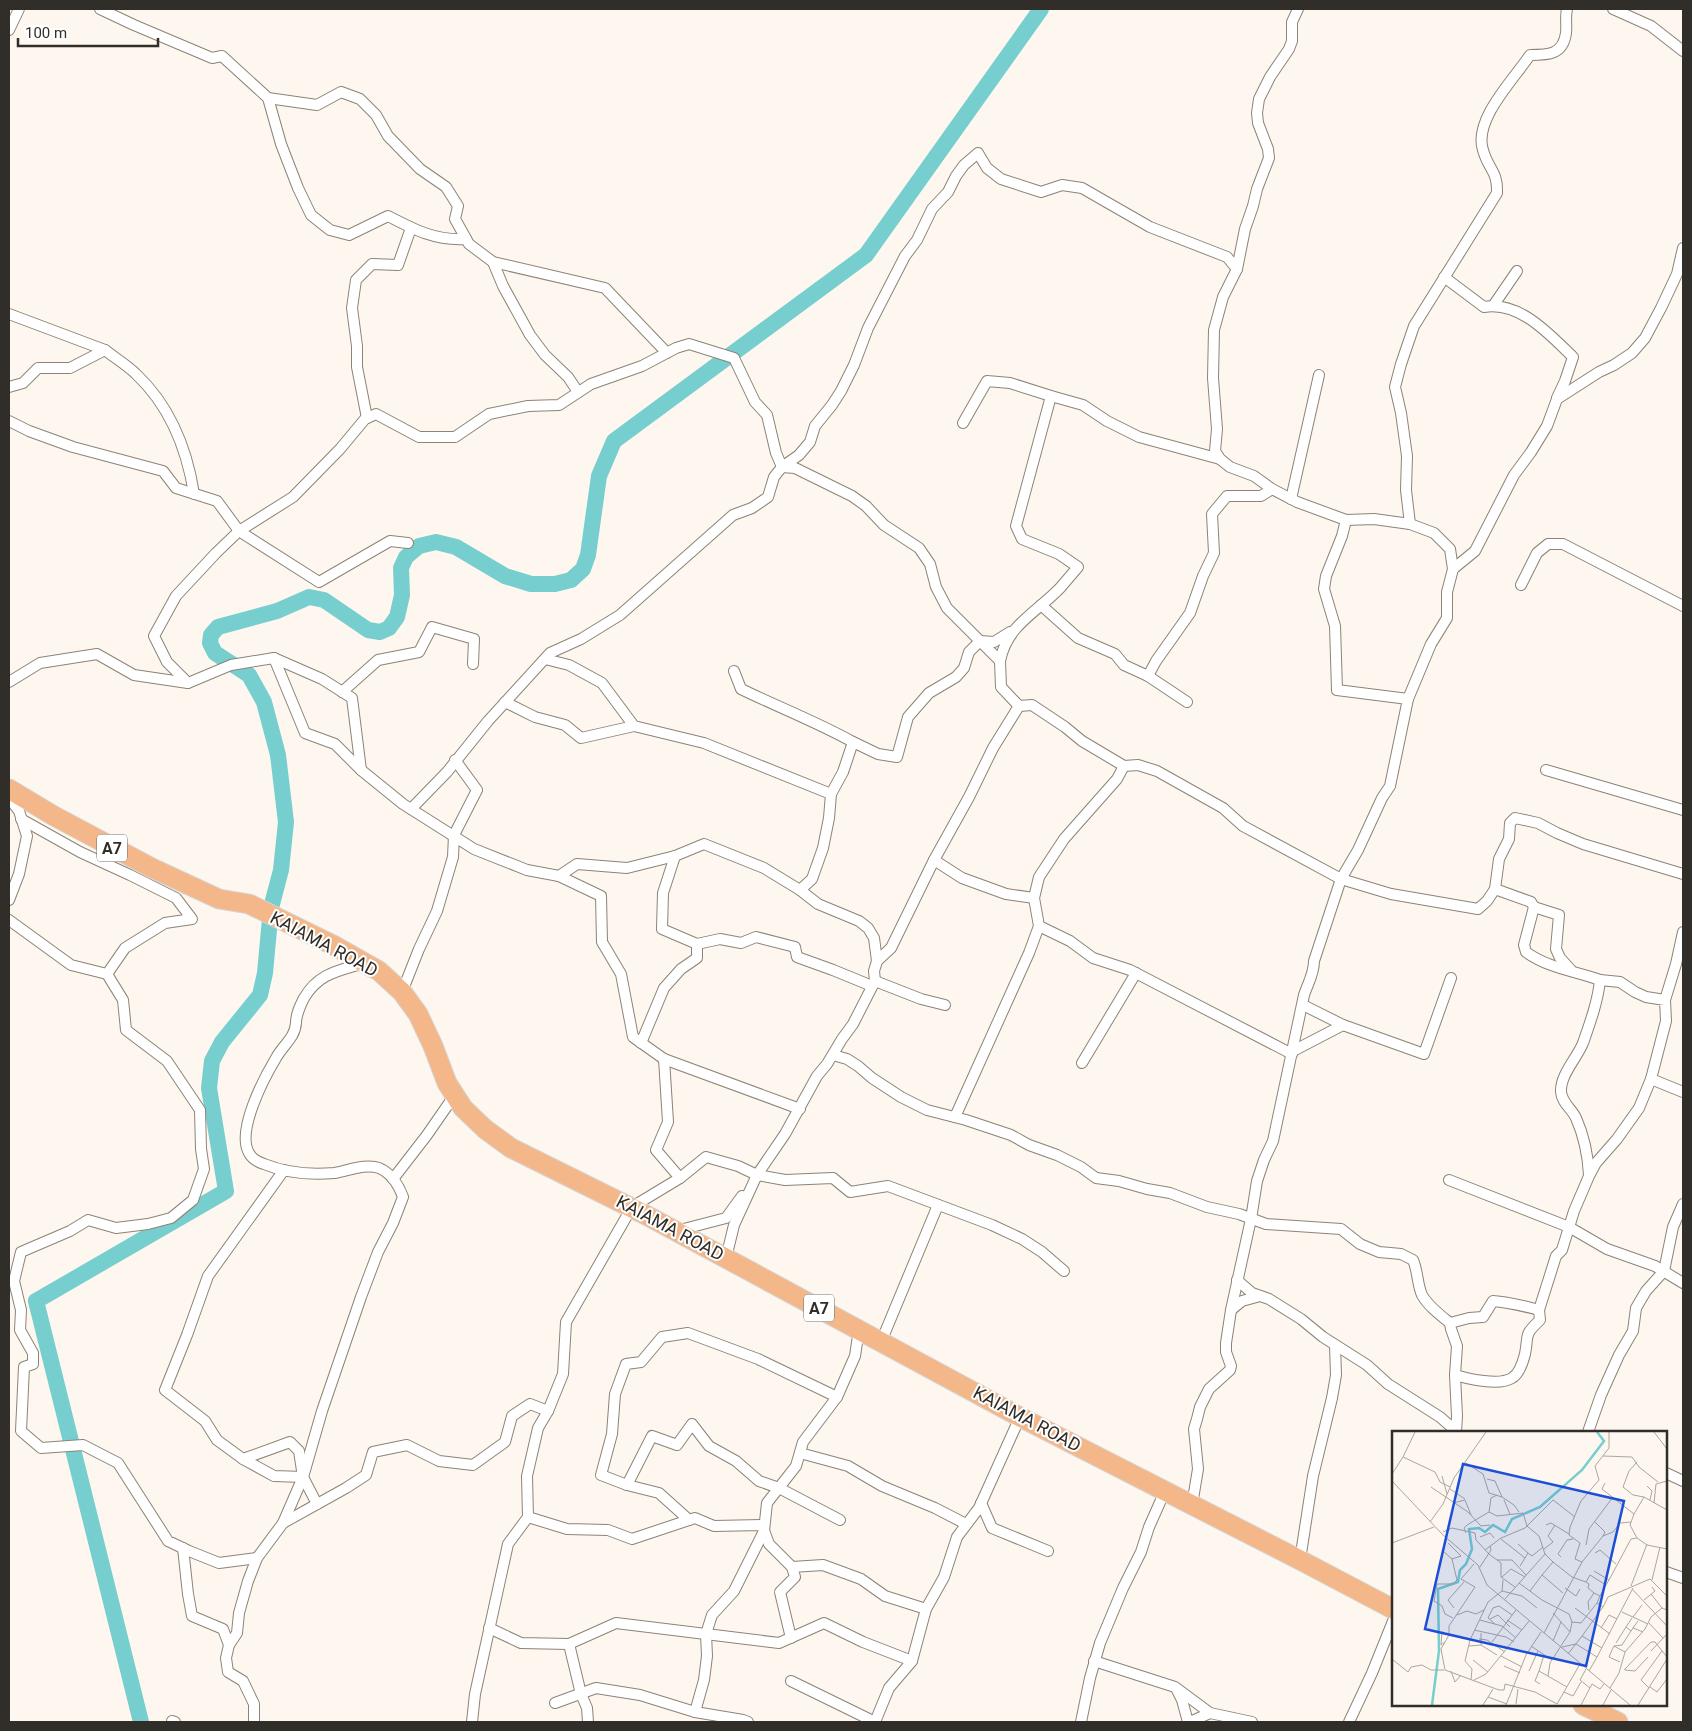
<svg xmlns="http://www.w3.org/2000/svg" width="1692" height="1731" font-family="Roboto,sans-serif">
<style>
.lines{fill:none;stroke-linecap:round;stroke-linejoin:round}
.river{stroke:#76cece;stroke-width:16}
.street-casing{stroke:#8d8377;stroke-width:12}
.highway-casing{stroke:#d6d5d4;stroke-width:21}
.street{stroke:#fff;stroke-width:10}
.highway{stroke:#f3b78a;stroke-width:19}
.labels{text-anchor:middle;stroke-width:4;stroke-linejoin:round;paint-order:stroke}
.shield{fill:#fff;stroke:#6f6c68;stroke-width:1}
.shield-label{font-size:16px;font-weight:bold;fill:#312d28}
.street-label{font-size:18px;fill:#312d28;stroke:#fff}
.inset-river{fill:none;stroke:#76cece;stroke-width:2.5}
.inset-road{fill:none;stroke:#aba69f;stroke-width:1}
.view{fill:#1d4ed8;fill-opacity:0.15;stroke:#1d4ed8;stroke-width:2.5}
.inset-edge{fill:none;stroke:#312d28;stroke-width:2.5}
</style>
<rect width="100%" height="100%" fill="#fdf7ef"/>
<g class="lines">
<!-- river -->
<polyline class="river" points="141,1722 36,1301 226,1191 209,1088 212,1061 222,1042 260,995 265,973 271,908 281,870 286,822 278,755 264,702 249,675 215,653 210,643 211,635 218,627 277,611 309,597 324,600 368,630 380,632 389,628 397,617 402,595 401,568 406,557 419,546 436,542 456,547 505,576 531,584 555,584 571,580 583,569 588,555 599,476 614,441 866,255 1041,9"/>
<defs>
<g id="street">
<path d="M100,9L134,25L212,58L222,56L268,98L281,144L298,188L311,215L330,230L349,235L388,216C415,230 436,241 466,239"/>
<polyline points="1613,9 1651,26 1683,51"/>
<polyline points="9,30 19,9"/>
<polyline points="268,98 317,105 341,92 360,99 376,115 388,136 420,169 446,187 458,206 455,219 469,244 493,262 605,288 667,353"/>
<polyline points="493,262 503,286 530,335 545,355 568,377 578,392"/>
<path d="M1444,277L1484,307C1520,301 1549,334 1573,357L1565,381L1557,398"/>
<polyline points="1493,306 1517,271"/>
<polyline points="9,314 105,350"/>
<path d="M9,387L23,383L38,368H70L105,350C115,358 127,365 136,374C170,406 187,449 194,494"/>
<polyline points="367,418 357,367 357,346 352,308 356,280 372,264 398,265 411,228"/>
<polyline points="9,421 29,431 73,447 163,471 176,488 217,501 239,531 319,582 390,541 408,543"/>
<polyline points="963,423 987,381 1010,383 1051,396 1083,405 1107,421 1139,437 1220,459"/>
<polyline points="1291,499 1319,375"/>
<polyline points="1346,520 1374,519 1410,524 1434,533 1450,549 1453,569"/>
<path d="M1410,524L1406,490L1407,456L1401,413L1395,387L1401,364L1414,326L1497,193C1498,171 1488,169 1483,150C1473,120 1514,79 1530,55C1548,55 1563,55 1566,33C1567,25 1565,17 1567,9"/>
<polyline points="1521,585 1537,553 1548,544 1563,544 1683,606"/>
<polyline points="1041,605 1078,638 1115,654 1124,665 1148,676"/>
<polyline points="274,658 322,679 352,698 361,770"/>
<polyline points="545,659 569,665 602,683 634,726 704,743 831,794 829,818 823,848 812,879 800,890"/>
<path d="M1000,661C1007,625 1036,613 1060,588C1066,581 1072,574 1078,567L1059,554L1022,539L1016,526L1051,396"/>
<path d="M734,671L741,689C778,707 817,722 853,742L843,772L831,794"/>
<polyline points="9,682 40,663 97,654 134,675 188,683 231,665 274,658 305,733 335,744 361,770 403,804 474,849 527,870 559,876 577,864 627,868 675,856 704,844 764,868 800,890 818,904 859,921 868,928 874,938 877,961 874,971 875,981 853,1024 842,1039 827,1064 817,1076 785,1134 757,1175 734,1225 726,1258"/>
<polyline points="188,683 167,662 154,636 176,596 216,553 239,531 293,497 340,449 365,419 376,414 419,437 455,437 489,414 528,406 559,405 591,384 642,366 676,348 689,344 734,358 755,402 767,415 776,453 782,467 795,468 852,496 866,506 884,525 919,548 930,564 936,587 947,608 1000,661 1001,687 1019,706 1032,705 1065,727 1082,741 1124,766 1117,779 1064,839 1039,877 1034,898 1039,926 1070,941 1093,958 1130,970 1292,1054"/>
<polyline points="342,692 378,660 419,652 432,627 474,639 473,664"/>
<polyline points="1408,699 1431,644 1447,618 1447,592 1453,569 1475,551 1514,475 1531,452 1547,426 1557,399 1599,372 1614,365 1632,353 1645,338 1661,308 1677,274 1683,248"/>
<polyline points="505,702 535,717 565,725 581,738 634,726"/>
<polyline points="1187,702 1148,676 1156,661 1190,613 1203,576 1214,553 1212,514 1227,496 1261,496 1272,489"/>
<polyline points="853,742 878,754 897,757 908,717 929,693 956,677 964,668 969,652 980,641 994,642 1010,632"/>
<polyline points="1124,766 1138,765 1157,771 1223,808 1243,826 1341,879 1391,894 1478,909 1487,901 1495,889"/>
<polyline points="1546,770 1683,810"/>
<polyline points="9,798 19,811 27,836 19,874 9,900"/>
<polyline points="411,809 447,772 488,721 550,653 581,639 620,615 733,515 752,508 768,497 774,477 782,467 799,455 810,442 815,426 832,405 841,391 854,365 868,328 905,256 917,240 932,209 948,192 956,176 964,165 978,153 987,168 1001,179 1041,192 1062,185 1082,188 1150,227 1227,257 1237,269"/>
<polyline points="21,819 80,852 130,875 176,898 192,919 165,923 125,948 107,974"/>
<polyline points="675,856 663,893 662,929 697,944"/>
<polyline points="934,860 962,878 1006,894 1034,898"/>
<polyline points="559,876 601,896 602,942 621,974 633,1037 664,1059 800,1109"/>
<polyline points="1534,907 1559,915 1556,949 1560,958 1571,970"/>
<polyline points="9,920 71,965 107,974 123,1000 126,1030 167,1061 200,1110 201,1149 204,1169 193,1200 171,1218 148,1224 116,1228 88,1220 70,1231 21,1252 14,1281 21,1310 20,1330 33,1353 33,1364 24,1367 21,1431 41,1448 83,1445 118,1463 168,1541 189,1551 219,1563 257,1558"/>
<polyline points="877,961 891,948 934,860 969,797 993,748 1019,706"/>
<path d="M1600,980C1575,971 1548,968 1526,952L1524,945L1534,907L1531,902L1495,889L1499,859L1509,839L1510,823L1515,818L1538,823L1557,833L1583,844L1683,874"/>
<polyline points="875,981 921,999 945,1005"/>
<polyline points="402,992 419,949 437,911 453,857 454,835 477,790 455,760"/>
<polyline points="1665,1000 1676,964 1683,932"/>
<polyline points="1303,1005 1343,1025 1424,1054 1451,978"/>
<polyline points="641,1043 664,988 681,969 697,958 697,944 720,939 741,943 756,937 795,947 797,957 833,970 872,986"/>
<polyline points="1293,1051 1343,1025"/>
<path d="M833,1055L847,1059L858,1066L872,1078L901,1097L927,1110L966,1120L1011,1135L1029,1145L1057,1155L1081,1167L1096,1178L1119,1181L1147,1189L1170,1193L1207,1207L1239,1214L1266,1224L1341,1229L1360,1244L1379,1252L1401,1254L1413,1260C1418,1271 1417,1284 1422,1295C1428,1306 1440,1315 1450,1323"/>
<polyline points="1082,1063 1136,973"/>
<polyline points="955,1117 1029,953 1039,926"/>
<path d="M1589,1175C1588,1156 1584,1136 1576,1118C1572,1109 1562,1103 1561,1092C1560,1075 1577,1058 1583,1043C1590,1023 1598,1001 1600,980L1620,982L1635,992L1646,997L1665,1000L1666,1021L1651,1079"/>
<polyline points="680,1178 706,1157 738,1166 757,1175 785,1180 833,1178 850,1192 888,1186 992,1225 1022,1239 1042,1252 1064,1271"/>
<polyline points="393,1179 427,1135 454,1096"/>
<polyline points="1449,1180 1569,1227 1607,1249 1655,1266 1683,1283"/>
<polyline points="676,1231 726,1218 742,1196"/>
<polyline points="1237,1280 1252,1293 1269,1299 1301,1319 1323,1337 1367,1365 1388,1384 1440,1417 1456,1431"/>
<polyline points="1231,1310 1242,1301 1260,1296"/>
<polyline points="881,1342 938,1205"/>
<path d="M1455,1375C1469,1379 1499,1386 1512,1378C1519,1374 1523,1362 1525,1354C1529,1334 1523,1336 1540,1320L1539,1310"/>
<path d="M1456,1432L1457,1416L1455,1375L1457,1346L1451,1329L1450,1323L1469,1318L1483,1317L1493,1301C1508,1302 1524,1306 1539,1310L1556,1256L1562,1250L1574,1211L1589,1176L1596,1163L1617,1139L1639,1108L1651,1079L1683,1092"/>
<polyline points="1588,1432 1601,1395 1619,1355 1633,1331 1636,1308 1646,1291 1664,1271 1673,1227 1683,1204"/>
<polyline points="800,1453 848,1466 882,1486 935,1508 966,1524"/>
<polyline points="243,1459 217,1440 205,1421 165,1390 187,1335 208,1276 284,1170"/>
<polyline points="1666,1473 1683,1481"/>
<polyline points="303,1477 274,1476 243,1459 290,1442 299,1451 303,1477 317,1504"/>
<polyline points="627,1485 652,1436 677,1445 692,1424 709,1446 736,1461 759,1481 779,1488 840,1520"/>
<polyline points="981,1503 992,1528 1048,1551"/>
<path d="M1192,1505L1198,1469L1194,1429L1197,1419L1200,1407L1209,1389L1230,1370L1231,1366L1226,1352V1343L1231,1310L1251,1219L1257,1181L1264,1160L1273,1141L1304,995C1308,983 1314,974 1314,961L1341,879L1358,850L1382,798L1390,786L1408,699L1337,690L1335,626L1324,589L1326,576L1342,536L1346,520L1297,502L1272,489L1254,476L1230,467L1220,459L1215,451L1217,429L1213,378L1214,330L1223,297L1237,269L1245,229L1253,206L1257,189L1269,158L1268,149L1258,123L1257,113L1259,99L1270,77L1289,49L1292,41V22L1298,9"/>
<polyline points="528,1517 567,1529 608,1530 632,1539 695,1518 714,1526 762,1525 769,1544 792,1567 823,1565 861,1579 885,1596 926,1609"/>
<polyline points="689,1520 659,1493 627,1485 601,1475 612,1434 615,1394 626,1364 641,1362 662,1337 688,1333 758,1359 837,1397"/>
<polyline points="283,1523 346,1488 366,1475 373,1452 407,1445 439,1461 473,1465 505,1442 512,1416 530,1404 548,1411"/>
<polyline points="183,1548 188,1594 192,1616 223,1629 229,1645"/>
<polyline points="1300,1560 1313,1476 1332,1398 1336,1375 1335,1345"/>
<polyline points="1666,1572 1683,1578"/>
<polyline points="489,1628 521,1643 569,1644 616,1623 779,1643 824,1623 863,1642 912,1661"/>
<polyline points="791,1638 780,1592 795,1577 792,1567"/>
<polyline points="569,1644 581,1694 587,1708 588,1722"/>
<polyline points="1094,1661 1175,1687 1210,1713 1252,1722"/>
<polyline points="791,1681 875,1722"/>
<polyline points="1177,1690 1182,1700 1188,1722"/>
<polyline points="555,1703 596,1688 640,1695 695,1712 743,1720 748,1722"/>
<polyline points="695,1712 704,1680 707,1656 706,1634 712,1615 734,1591 764,1531 767,1503 796,1466 803,1442 837,1397 855,1356 859,1329"/>
<polyline points="172,1722 172,1721 175,1722"/>
<path d="M254,1722V1704L243,1681L228,1672L226,1658L229,1645L237,1633L239,1613L248,1581L257,1558L283,1523L303,1477L322,1411L361,1297L378,1252L393,1223L403,1197C399,1186 391,1173 379,1168C366,1163 347,1171 334,1173C311,1175 286,1173 264,1164C258,1162 252,1159 249,1153C236,1131 264,1078 276,1058C283,1045 295,1038 296,1023C296,1014 300,1006 304,998C319,973 338,971 364,963"/>
<polyline points="472,1722 475,1694 508,1544 528,1517 527,1476 538,1428 548,1411 563,1374 566,1322 632,1207 680,1178 656,1150 668,1122 664,1059"/>
<polyline points="875,1722 889,1688 912,1661 926,1609 944,1577 957,1537 979,1508 1020,1417"/>
<polyline points="1081,1722 1090,1678 1100,1643 1123,1588 1141,1552 1149,1527 1165,1491"/>
<polyline points="1190,1722 1210,1713"/>
<polyline points="1349,1722 1372,1673 1393,1621"/>
</g>
<g id="highway">
<polyline points="9,789 54,816 152,868 219,899 249,904 333,945 379,971 402,992 418,1014 433,1046 447,1083 463,1108 485,1129 511,1148 644,1214 1020,1417 1300,1560 1393,1609"/>
<polyline points="1583,1705 1618,1722"/>
</g>
</defs>
<!-- street casing -->
<use href="#street" class="street-casing"/>
<!-- highway casing -->
<use href="#highway" class="highway-casing"/>
<!-- street -->
<use href="#street" class="street"/>
<!-- highway -->
<use href="#highway" class="highway"/>
</g>
<g class="labels">
<!-- shield labels -->
<g class="shield">
<rect x="97" y="834.5" width="30" height="27" rx="4"/>
<rect x="804" y="1294.5" width="30" height="27" rx="4"/>
</g>
<g class="shield-label">
<text x="112" y="854">A7</text>
<text x="819" y="1314">A7</text>
</g>
<!-- street labels -->
<g class="street-label">
<text transform="translate(324 944) rotate(28)" y="6">KAIAMA ROAD</text>
<text transform="translate(670 1228) rotate(28)" y="6">KAIAMA ROAD</text>
<text transform="translate(1027 1419) rotate(28)" y="6">KAIAMA ROAD</text>
</g>
</g>
<!-- overview -->
<g transform="translate(1392 1431)">
<rect width="275" height="275" fill="#fdf7ef"/>
<path class="inset-river" d="M40,274L47,220L46,158L66,151L68,139L74,133L80,118L77,98L87,97L93,101L101,94L113,101L120,88L148,76L190,39L212,10L205,1"/>
<path class="inset-road" d="M262,1L275,18M211,25L240,26L247,36L266,51M11,26L23,1M245,31L237,40L231,56L241,64L252,66M74,32L91,43L97,62L110,66M0,43L11,26L43,41L48,51L58,56M50,45L55,63M95,48L103,50L110,66L122,74L127,81M0,50L51,104L86,134L95,154L238,274M213,52L210,58L242,83L238,94L245,107L255,114L275,118M255,55L260,60L258,69M39,56L76,81L89,95L98,94M58,58L73,68M112,69L118,83M61,72L73,69L79,84M262,72L264,53L275,50M97,81L99,67L105,64M242,83L252,66L275,79M38,91L51,73L62,47L94,1M203,91L213,101L211,105M154,94L159,92L177,103M51,101L60,97L83,102L84,109L98,124L105,129H120L134,144M74,102L72,97L75,94L97,81L105,85L131,82L135,95L147,105L153,123L161,131L150,144L171,162M88,106L98,102L102,107M54,108L51,120L60,128L65,149L61,153H45L42,170L50,175L53,183L61,187M109,108L133,127L128,135M0,112L42,96M56,112L69,125L60,128M126,113L136,122L133,127M194,114L197,98L221,66M152,118L161,111L156,105L163,94M93,119L109,107L133,97L161,69L183,86M136,122L140,125L151,116M203,122L208,119L224,133M169,126L166,123L175,109L181,108M105,129L109,132V146L123,156M161,131L180,146L194,151M190,131L211,105L221,101L228,92L239,91M82,133L69,148L83,156L57,195V204L49,218L53,239L107,259H112L113,253L143,261L165,273L188,233M88,136L99,119L98,115M202,140L217,149L214,154M110,146L119,138L133,146M217,149L239,108L245,107M260,149L268,116M127,152L150,169L177,183L180,191M239,155L255,113M173,157L184,165L188,158M240,158L275,195M110,160L130,165L145,177M138,160L150,144M202,162L196,157L197,153L194,151L198,144L214,154L208,165M259,163L270,177M113,168L153,123M252,169L263,160L260,156M62,177L56,169L72,151M183,177L218,203M197,179L196,171L202,162L208,165L205,172M230,181L256,193M161,182L178,201M65,184L75,180L84,183L92,179M241,186L250,174M240,187L234,196L239,200L241,197M98,188L106,184L118,196M88,189L110,195L124,207M115,189L130,199M246,190L241,197L251,201M257,192L271,207M103,193L96,187L101,177L107,175L120,184M209,197L217,184L225,188M82,199L114,206L122,211M152,202L190,131L183,128L188,112L177,104L178,96L189,70L207,49L203,35L217,17V1M190,205L211,176M87,208L95,209L113,221M161,210L169,191M53,211L49,214L50,201L57,204M100,211L124,179M224,212L234,196M89,214L105,224M77,215L89,214V202M139,215L160,229M222,215L230,214L239,200M170,216L184,213L205,226L241,157M259,220L275,203M176,223L190,205L210,217M109,225L130,236M0,228L16,241L19,236L30,234L39,239H52M81,229L96,241M228,231L217,226L220,219L222,215L233,221M112,235L128,242M194,238L188,249L198,257M232,239L259,211H263L275,226M233,239L243,240L256,226M59,240L63,251L69,244M137,240L146,220M147,240L152,224M197,240L205,226M156,245L158,232L178,201L180,191L189,192L205,172L211,176L216,166L258,148L275,165M79,249L80,238L73,230L78,209L96,171L110,160L111,149M82,249L94,243L137,190M148,253L143,250L147,240L175,256M258,256L265,261L275,248M218,257L227,242L233,221L253,198L259,186L270,177L275,179M257,257L249,249L270,220M172,261L181,265L189,251M96,266L115,273M124,273L126,258M91,274L101,258M114,274L134,224L149,201M189,274L200,253L208,258L212,253M211,274L219,259M246,274L275,228"/>
<path class="view" d="M71,33L232,70L194,235L33,198Z"/>
<rect width="275" height="275" class="inset-edge"/>
</g>
<!-- border -->
<rect width="1692" height="1731" fill="none" stroke="#312d28" stroke-width="20"/>
<!-- scale -->
<path d="M18 38v8h140v-8" fill="none" stroke="#312d28" stroke-width="2.5"/>
<text x="25" y="38" font-size="15" fill="#312d28" stroke="#ffffff" stroke-width="4" paint-order="stroke">100 m</text>
</svg>
